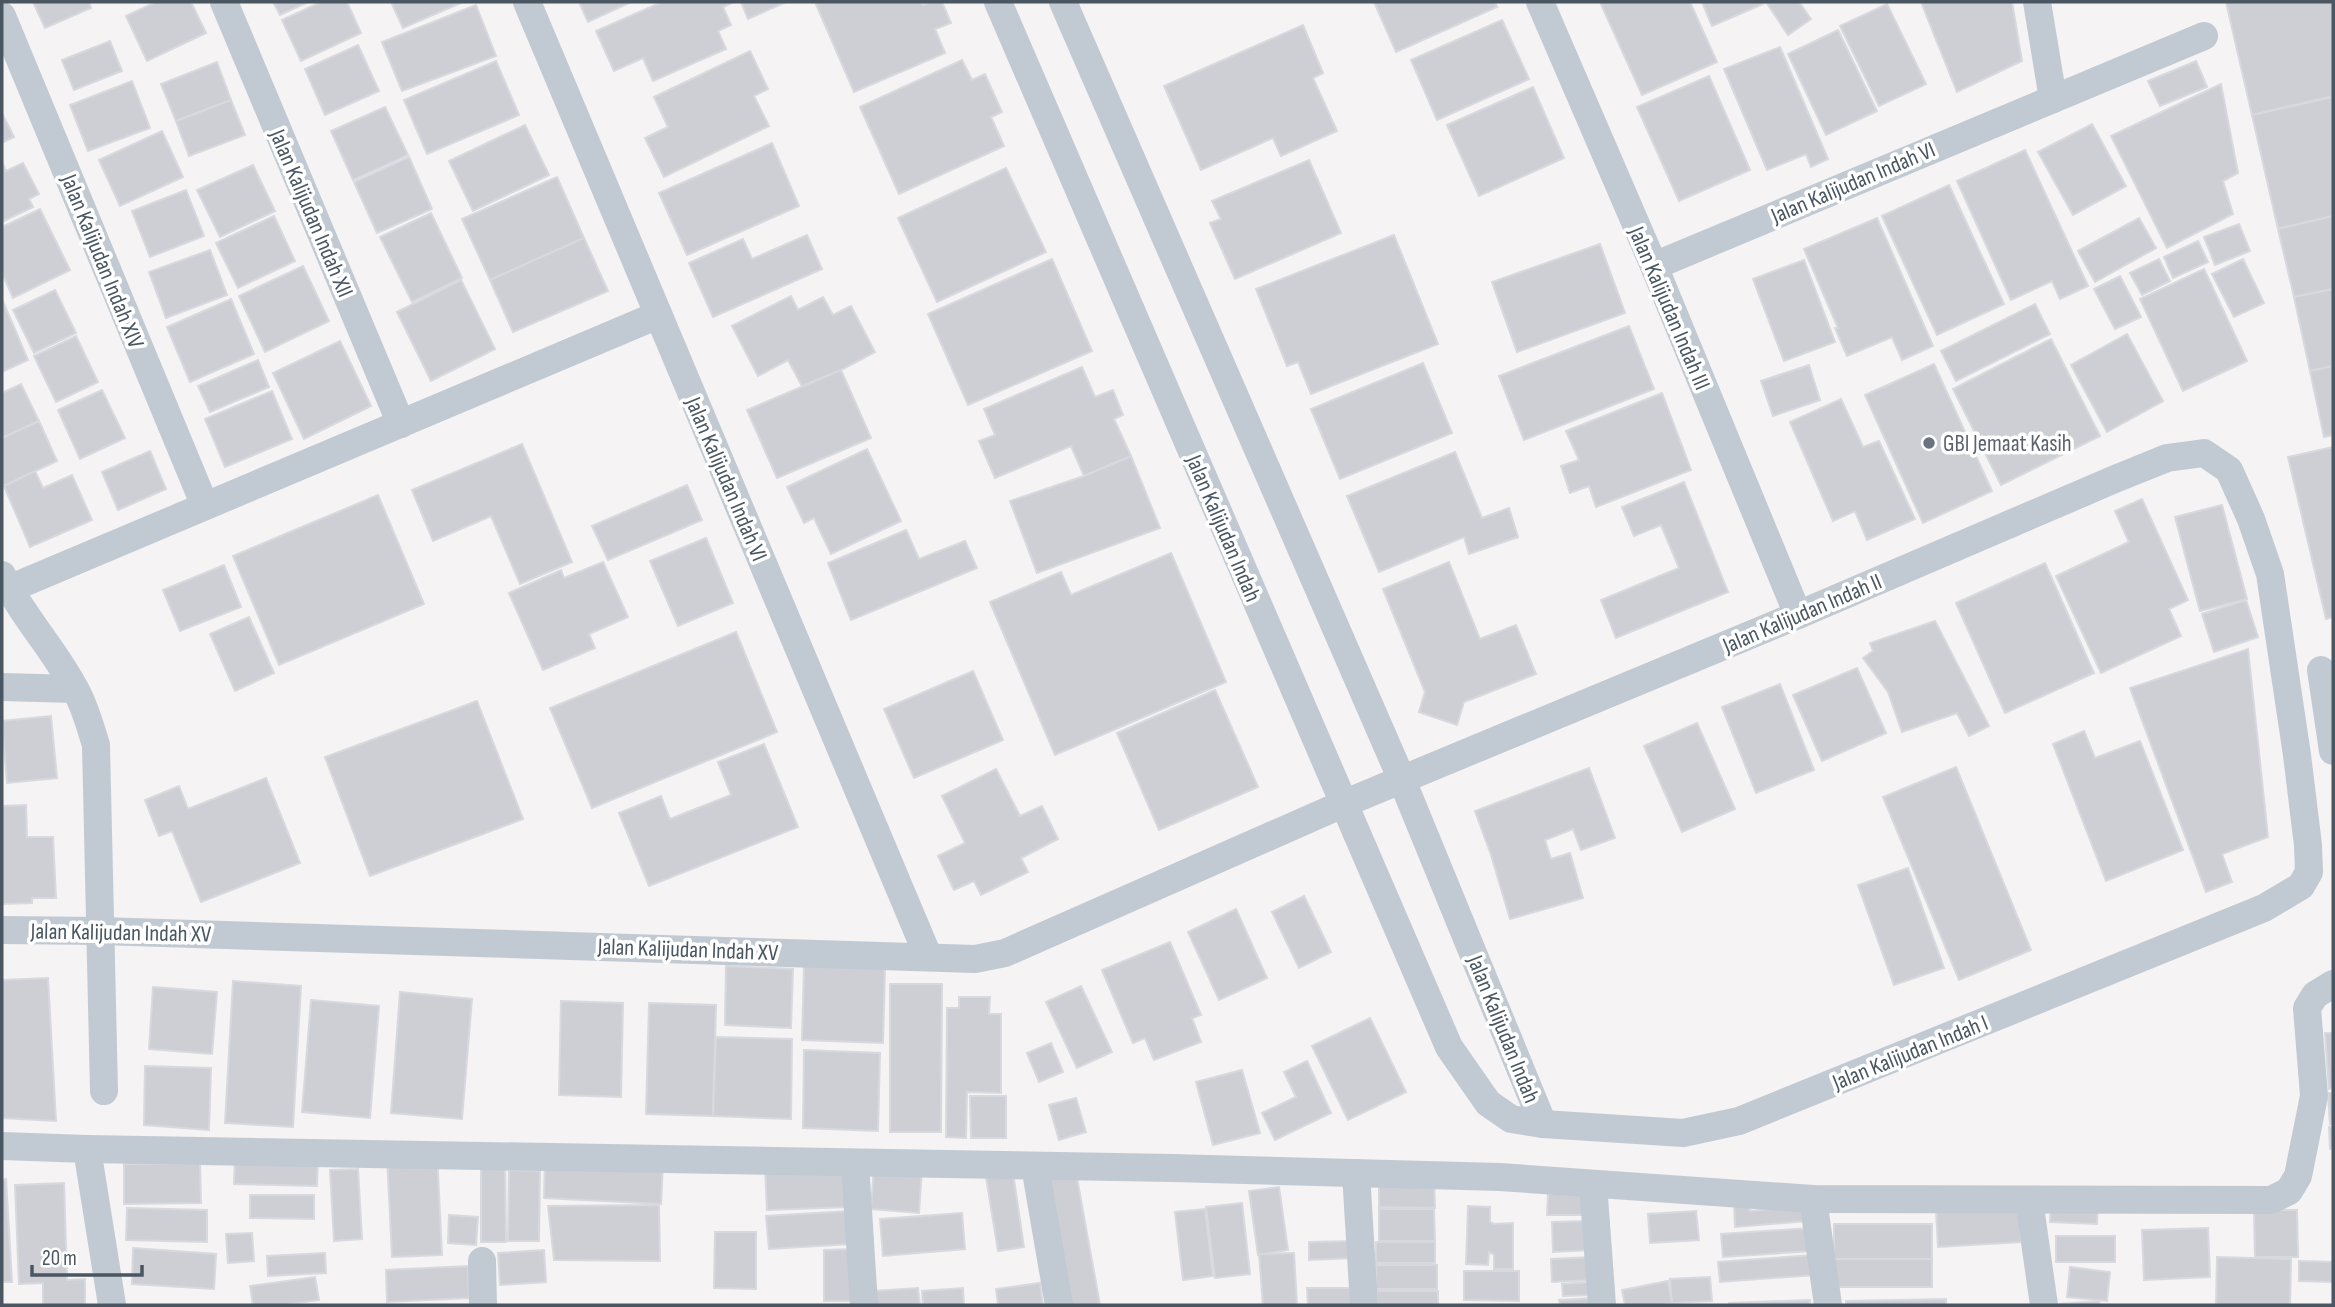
<svg xmlns="http://www.w3.org/2000/svg" width="2335" height="1307" font-family="'Sofia Sans Condensed',sans-serif">
<style>
.building{fill:#cdcfd5;stroke:#d7d9de;stroke-width:2}
.lines{fill:none;stroke-linecap:round;stroke-linejoin:round}
.minor{stroke:#c1cad2;stroke-width:28}
.worship-dot{fill:#6b7280;stroke:#fff;stroke-width:2.5}
.labels{text-anchor:middle;stroke-width:7;stroke-linejoin:round;paint-order:stroke}
.street-label{font-size:23px;fill:#4a5661;stroke:#fff}
.worship-label{font-size:23px;fill:#5b616d;stroke:#fff;text-anchor:start}
</style>
<rect width="100%" height="100%" fill="#f5f3f3"/>
<!-- building -->
<g class="building">
<polygon points="33,2 89,2 91,8 45,28"/>
<polygon points="156,2 191,2 206,33 147,61 126,16"/>
<polygon points="273,2 308,2 280,15"/>
<polygon points="321,2 347,2 361,33 301,61 282,20"/>
<polygon points="391,2 463,2 403,28"/>
<polygon points="579,2 631,2 588,22"/>
<polygon points="662,2 734,2 723,7 731,25 718,31 726,49 653,81 643,58 614,71 596,31"/>
<polygon points="741,2 786,2 748,19"/>
<polygon points="815,2 922,2 923,5 930,2 942,2 951,23 935,29 945,53 854,92"/>
<polygon points="1374,2 1495,2 1497,7 1396,52"/>
<polygon points="1600,2 1690,2 1717,62 1642,95"/>
<polygon points="1702,2 1762,2 1763,4 1712,26"/>
<polygon points="1766,2 1799,2 1811,19 1788,35"/>
<polygon points="1921,2 2012,2 2022,61 1957,92"/>
<polygon points="2226,2 2333,2 2333,96 2252,115"/>
<polygon points="1887,4 1926,84 1879,106 1840,26"/>
<polygon points="476,5 496,56 402,91 382,42"/>
<polygon points="1502,20 1529,79 1437,120 1411,60"/>
<polygon points="1303,25 1323,73 1313,78 1337,131 1281,156 1273,138 1201,170 1164,86"/>
<polygon points="1838,30 1877,111 1826,135 1788,54"/>
<polygon points="110,41 122,71 74,90 62,60"/>
<polygon points="358,45 379,91 325,115 305,69"/>
<polygon points="1780,47 1828,159 1811,167 1806,154 1767,170 1724,69"/>
<polygon points="750,51 768,89 754,96 769,126 664,177 645,138 668,127 654,97"/>
<polygon points="962,60 972,80 985,74 1002,112 991,117 1004,146 899,194 860,107"/>
<polygon points="496,61 519,115 427,154 404,100"/>
<polygon points="2196,61 2207,87 2160,106 2148,81"/>
<polygon points="217,62 231,100 176,121 161,84"/>
<polygon points="1709,76 1750,170 1679,201 1637,107"/>
<polygon points="132,81 150,128 88,151 70,105"/>
<polygon points="2221,84 2238,173 2223,181 2233,214 2167,248 2111,136"/>
<polygon points="1533,87 1564,158 1479,196 1447,125"/>
<polygon points="2333,97 2333,216 2278,229 2252,115"/>
<polygon points="231,100 245,135 189,156 176,121"/>
<polygon points="385,107 408,155 353,180 331,131"/>
<polygon points="2,113 14,137 2,143"/>
<polygon points="2092,124 2126,186 2073,215 2038,152"/>
<polygon points="525,125 549,175 473,211 449,161"/>
<polygon points="162,131 183,177 120,206 99,160"/>
<polygon points="772,143 799,206 687,255 659,193"/>
<polygon points="2025,150 2088,286 2060,299 2052,281 2011,300 1957,181"/>
<polygon points="409,157 432,209 377,233 354,182"/>
<polygon points="1309,160 1341,233 1235,279 1210,223 1221,219 1212,201"/>
<polygon points="2,162 6,171 23,163 39,194 29,199 33,207 2,222"/>
<polygon points="253,165 275,211 220,237 197,190"/>
<polygon points="1006,168 1046,252 937,302 898,218"/>
<polygon points="557,177 584,238 490,280 462,219"/>
<polygon points="1949,185 2004,304 1937,335 1882,216"/>
<polygon points="186,190 204,236 150,257 132,211"/>
<polygon points="40,209 70,270 13,298 2,273 2,227"/>
<polygon points="431,213 462,278 412,302 380,237"/>
<polygon points="274,216 295,261 238,288 216,243"/>
<polygon points="2333,216 2333,289 2294,297 2278,229"/>
<polygon points="1877,218 1933,346 1902,360 1892,337 1847,356 1835,328 1838,328 1804,249"/>
<polygon points="2139,218 2156,248 2095,282 2078,251"/>
<polygon points="2239,224 2250,251 2215,265 2204,237"/>
<polygon points="807,235 822,269 713,317 689,263 743,239 752,259"/>
<polygon points="1394,235 1438,344 1311,394 1298,362 1287,366 1256,289"/>
<polygon points="584,238 608,291 513,332 490,280"/>
<polygon points="2198,241 2208,262 2173,278 2164,257"/>
<polygon points="1600,244 1625,313 1517,352 1492,282"/>
<polygon points="210,250 227,295 166,318 149,272"/>
<polygon points="1052,259 1092,351 968,405 928,314"/>
<polygon points="2159,259 2170,281 2142,295 2130,273"/>
<polygon points="2243,259 2264,303 2234,317 2212,274"/>
<polygon points="1804,260 1835,342 1784,361 1753,279"/>
<polygon points="303,266 329,321 265,352 239,296"/>
<polygon points="2204,269 2247,361 2183,391 2140,299"/>
<polygon points="2120,276 2141,317 2115,329 2094,289"/>
<polygon points="461,280 495,349 431,381 397,312"/>
<polygon points="2333,289 2333,366 2310,371 2294,297"/>
<polygon points="55,290 76,333 34,353 13,310"/>
<polygon points="791,296 798,310 823,297 833,315 851,306 875,352 841,370 802,386 788,360 758,376 732,326"/>
<polygon points="2,299 28,360 2,372"/>
<polygon points="231,299 254,354 190,382 167,327"/>
<polygon points="2035,304 2050,334 1956,381 1941,351"/>
<polygon points="1629,326 1654,389 1524,440 1499,376"/>
<polygon points="2127,334 2163,401 2107,432 2071,365"/>
<polygon points="76,336 98,382 56,402 34,356"/>
<polygon points="2051,339 2100,436 2001,485 1953,389"/>
<polygon points="340,341 371,406 304,439 273,373"/>
<polygon points="258,360 269,387 210,412 198,386"/>
<polygon points="1423,363 1452,433 1340,479 1311,409"/>
<polygon points="1934,364 1992,491 1923,523 1865,395"/>
<polygon points="1809,365 1820,400 1773,416 1761,381"/>
<polygon points="2333,366 2333,435 2324,437 2310,371"/>
<polygon points="1082,367 1095,397 1113,390 1123,415 1114,419 1131,456 1084,476 1071,446 995,478 979,441 995,435 984,409"/>
<polygon points="841,370 871,438 777,478 747,410"/>
<polygon points="21,384 39,421 2,438 2,393"/>
<polygon points="102,390 125,438 80,459 58,410"/>
<polygon points="272,391 292,439 225,467 205,419"/>
<polygon points="1662,393 1691,470 1596,507 1589,486 1570,493 1561,466 1579,460 1566,431"/>
<polygon points="1841,399 1863,447 1879,441 1915,519 1867,540 1855,511 1833,521 1790,422"/>
<polygon points="39,421 57,461 4,486 2,482 2,438"/>
<polygon points="522,444 572,562 520,584 491,516 433,541 412,490"/>
<polygon points="2333,447 2333,617 2326,619 2288,457"/>
<polygon points="867,449 901,521 831,554 814,518 804,523 787,487"/>
<polygon points="150,451 166,489 118,510 102,472"/>
<polygon points="1455,452 1482,518 1509,508 1518,537 1469,554 1464,537 1379,572 1347,496"/>
<polygon points="1131,456 1160,528 1037,573 1010,501 1084,476"/>
<polygon points="35,471 43,488 72,475 92,520 30,547 4,486"/>
<polygon points="1684,482 1728,592 1616,638 1601,600 1679,568 1661,525 1634,536 1622,507"/>
<polygon points="687,485 702,520 608,560 592,526"/>
<polygon points="378,495 424,604 279,665 233,556"/>
<polygon points="2142,499 2188,600 2169,609 2181,636 2101,673 2056,576 2129,542 2115,511"/>
<polygon points="2222,505 2247,599 2200,611 2175,517"/>
<polygon points="906,530 919,559 965,541 977,568 851,620 828,563"/>
<polygon points="706,538 733,603 678,626 650,561"/>
<polygon points="1171,553 1226,682 1055,755 990,602 1061,572 1071,595"/>
<polygon points="603,562 628,617 589,634 595,648 543,670 509,593 561,570 564,578"/>
<polygon points="1449,562 1480,639 1516,625 1536,674 1464,702 1457,725 1419,712 1425,692 1383,589"/>
<polygon points="2045,563 2094,673 2005,713 1956,603"/>
<polygon points="224,565 241,607 180,631 163,590"/>
<polygon points="2246,600 2258,637 2214,652 2202,614"/>
<polygon points="249,617 274,673 235,691 210,634"/>
<polygon points="1935,621 1989,726 1969,736 1957,713 1902,732 1888,692 1863,658 1873,651 1870,643"/>
<polygon points="736,632 777,732 592,808 550,708"/>
<polygon points="2248,649 2268,837 2222,854 2232,882 2206,892 2130,688"/>
<polygon points="1857,668 1886,733 1822,761 1793,695"/>
<polygon points="973,671 1003,740 914,778 884,709"/>
<polygon points="1780,684 1814,770 1756,793 1722,707"/>
<polygon points="1215,690 1258,787 1159,830 1117,733"/>
<polygon points="477,701 523,819 370,876 325,757"/>
<polygon points="51,716 57,778 7,783 2,721"/>
<polygon points="1697,723 1735,809 1682,832 1644,746"/>
<polygon points="2084,731 2095,758 2140,741 2183,850 2106,881 2053,744"/>
<polygon points="764,744 798,827 649,886 619,813 661,796 670,819 731,795 718,762"/>
<polygon points="1956,767 2031,950 1959,980 1883,797"/>
<polygon points="1589,768 1615,838 1581,850 1573,829 1545,840 1551,859 1570,853 1583,898 1510,919 1491,855 1475,811"/>
<polygon points="996,769 1020,816 1042,806 1058,839 1021,858 1028,872 981,895 974,881 954,890 938,856 965,843 942,796"/>
<polygon points="266,778 300,863 201,902 172,831 159,836 145,800 179,786 188,809"/>
<polygon points="26,805 27,837 53,837 56,898 32,898 32,903 2,904 2,806"/>
<polygon points="1908,868 1944,968 1894,985 1858,885"/>
<polygon points="1304,896 1331,952 1299,968 1272,912"/>
<polygon points="1236,909 1267,978 1219,1000 1188,932"/>
<polygon points="1170,942 1201,1015 1192,1018 1201,1042 1154,1060 1145,1038 1133,1043 1102,970"/>
<polygon points="726,966 793,969 791,1028 725,1025"/>
<polygon points="804,966 885,968 883,1043 802,1040"/>
<polygon points="48,978 56,1121 2,1118 2,980"/>
<polygon points="233,981 301,986 293,1127 225,1123"/>
<polygon points="890,984 942,984 941,1132 890,1132"/>
<polygon points="1081,986 1112,1052 1077,1068 1046,1002"/>
<polygon points="153,987 217,992 212,1054 149,1049"/>
<polygon points="400,992 472,999 462,1119 391,1113"/>
<polygon points="959,997 990,997 989,1014 1001,1014 1001,1093 967,1092 966,1138 946,1137 947,1008 959,1008"/>
<polygon points="311,1000 379,1006 370,1118 302,1112"/>
<polygon points="561,1001 623,1003 621,1097 559,1095"/>
<polygon points="649,1003 716,1005 713,1116 646,1114"/>
<polygon points="1370,1018 1406,1092 1348,1120 1312,1046"/>
<polygon points="2325,1033 2333,1033 2333,1088 2329,1089"/>
<polygon points="716,1037 792,1039 791,1119 713,1116"/>
<polygon points="1051,1043 1063,1072 1039,1082 1027,1053"/>
<polygon points="804,1050 880,1053 878,1131 803,1128"/>
<polygon points="1307,1061 1331,1113 1275,1140 1262,1113 1296,1097 1284,1072"/>
<polygon points="145,1066 211,1068 209,1130 144,1125"/>
<polygon points="1242,1070 1260,1133 1213,1145 1196,1082"/>
<polygon points="2328,1093 2333,1093 2333,1124 2330,1124"/>
<polygon points="970,1096 1006,1096 1006,1138 971,1138"/>
<polygon points="1076,1098 1086,1132 1059,1140 1049,1105"/>
<polygon points="2333,1126 2333,1148 2330,1149 2329,1127"/>
<polygon points="437,1153 442,1255 392,1257 387,1156"/>
<polygon points="235,1154 318,1156 317,1186 234,1184"/>
<polygon points="545,1158 663,1163 661,1204 544,1198"/>
<polygon points="505,1159 506,1242 481,1242 481,1160"/>
<polygon points="847,1163 849,1207 767,1210 765,1167"/>
<polygon points="124,1164 200,1164 201,1203 124,1204"/>
<polygon points="874,1165 922,1168 919,1213 871,1209"/>
<polygon points="1075,1167 1100,1305 1067,1305 1043,1173"/>
<polygon points="358,1169 362,1239 334,1241 330,1170"/>
<polygon points="509,1170 540,1171 539,1241 508,1241"/>
<polygon points="1013,1173 1024,1247 998,1251 986,1177"/>
<polygon points="1379,1178 1434,1178 1435,1208 1379,1207"/>
<polygon points="6,1179 12,1282 2,1282 2,1180"/>
<polygon points="64,1183 67,1280 85,1279 85,1305 43,1305 43,1283 19,1284 15,1185"/>
<polygon points="1279,1187 1288,1250 1258,1255 1249,1191"/>
<polygon points="1548,1194 1583,1194 1583,1215 1547,1215"/>
<polygon points="250,1195 314,1195 314,1219 250,1218"/>
<polygon points="1749,1201 1750,1211 1806,1206 1808,1221 1735,1227 1734,1203"/>
<polygon points="2051,1202 2098,1204 2097,1224 2050,1222"/>
<polygon points="1242,1203 1250,1274 1215,1278 1206,1207"/>
<polygon points="659,1205 660,1261 554,1260 548,1206"/>
<polygon points="1468,1206 1490,1207 1490,1222 1494,1224 1513,1223 1513,1269 1494,1269 1494,1255 1489,1252 1488,1265 1466,1264"/>
<polygon points="2019,1206 2021,1242 1938,1247 1936,1211"/>
<polygon points="127,1208 207,1210 207,1242 126,1240"/>
<polygon points="1205,1209 1213,1276 1183,1280 1175,1212"/>
<polygon points="1379,1209 1434,1209 1435,1241 1379,1241"/>
<polygon points="2254,1210 2297,1210 2298,1257 2255,1257"/>
<polygon points="848,1211 850,1244 769,1249 766,1216"/>
<polygon points="1696,1211 1699,1240 1650,1243 1648,1214"/>
<polygon points="962,1213 965,1249 883,1256 880,1219"/>
<polygon points="449,1215 478,1217 476,1245 448,1243"/>
<polygon points="1588,1221 1590,1250 1553,1252 1552,1222"/>
<rect x="1834" y="1224" width="98" height="35"/>
<polygon points="1811,1228 1813,1251 1723,1257 1721,1234"/>
<polygon points="2208,1228 2210,1277 2144,1280 2142,1230"/>
<polygon points="715,1232 756,1232 756,1289 714,1288"/>
<polygon points="252,1233 254,1261 228,1263 226,1234"/>
<rect x="2056" y="1236" width="59" height="26"/>
<polygon points="1353,1241 1354,1258 1309,1260 1309,1242"/>
<rect x="1376" y="1242" width="59" height="21"/>
<polygon points="133,1248 216,1254 214,1289 132,1284"/>
<polygon points="858,1249 859,1301 824,1301 824,1250"/>
<polygon points="544,1250 546,1282 500,1285 498,1253"/>
<polygon points="325,1253 326,1273 268,1276 267,1256"/>
<polygon points="1294,1253 1297,1305 1263,1305 1259,1254"/>
<polygon points="1813,1255 1814,1275 1720,1282 1718,1262"/>
<polygon points="1591,1257 1593,1280 1552,1282 1551,1259"/>
<polygon points="2217,1257 2291,1259 2290,1305 2216,1305"/>
<rect x="1834" y="1259" width="98" height="28"/>
<polygon points="2299,1261 2333,1262 2333,1282 2299,1281"/>
<rect x="1376" y="1265" width="61" height="24"/>
<polygon points="468,1266 469,1298 387,1302 386,1270"/>
<polygon points="2070,1267 2110,1272 2107,1301 2067,1297"/>
<polygon points="1464,1271 1519,1271 1519,1301 1464,1300"/>
<polygon points="315,1277 319,1300 283,1305 253,1305 250,1286"/>
<polygon points="1710,1277 1712,1301 1672,1303 1670,1279"/>
<polygon points="1668,1281 1672,1303 1658,1305 1625,1305 1622,1290"/>
<polygon points="1593,1282 1594,1295 1563,1296 1562,1284"/>
<polygon points="1040,1283 1043,1305 998,1305 996,1289"/>
<polygon points="918,1288 920,1305 875,1305 874,1291"/>
<polygon points="963,1288 964,1305 923,1305 922,1291"/>
<polygon points="1307,1288 1360,1288 1360,1305 1308,1305"/>
<rect x="1377" y="1291" width="61" height="14"/>
<polygon points="1595,1298 1595,1305 1560,1305 1559,1300"/>
<polygon points="1946,1299 1946,1305 1846,1305 1846,1301"/>
<polygon points="1810,1300 1810,1305 1729,1305 1729,1303"/>
<polygon points="2099,1301 2100,1305 2060,1305 2060,1304"/>
</g>
<g class="lines">
<!-- minor -->
<g class="minor">
<polyline points="224,2 401,424"/>
<polyline points="527,2 928,956"/>
<polyline points="1063,2 1402,780 1543,1124"/>
<polyline points="1540,2 1654,266 1798,615"/>
<polyline points="2037,2 2053,99"/>
<polyline points="2,16 205,506"/>
<polyline points="1654,266 2204,36"/>
<path d="M2,575C22,616 54,649 75,689C85,706 90,726 96,745L104,1091"/>
<polyline points="9,589 658,315"/>
<polyline points="2321,670 2333,751"/>
<polyline points="2,687 75,689"/>
<polyline points="2,930 101,931 975,959 1005,953 1343,804 1798,615 2115,479 2167,458 2204,453 2229,470 2251,519 2270,574 2297,755 2308,845 2309,872 2301,886 2264,908 1739,1121 1683,1133 1543,1124 1511,1119 1488,1103 1449,1047 998,2"/>
<polyline points="2,1146 87,1149 1172,1168 1500,1177 1813,1199 2271,1200 2289,1191 2298,1176 2314,1096 2307,1008 2315,995 2333,984"/>
<polyline points="87,1149 112,1305"/>
<polyline points="855,1163 864,1305"/>
<polyline points="1035,1166 1059,1305"/>
<polyline points="1356,1173 1364,1305"/>
<polyline points="1593,1184 1602,1305"/>
<polyline points="1813,1199 1828,1305"/>
<polyline points="2029,1200 2044,1305"/>
<polyline points="482,1261 483,1305"/>
</g>
</g>
<!-- markers -->
<circle class="worship-dot" cx="1929" cy="443" r="7"/>
<g class="labels">
<!-- street labels -->
<g class="street-label">
<text transform="translate(1853 182) rotate(-23)" y="8">Jalan Kalijudan Indah VI</text>
<text transform="translate(312 213) rotate(67)" y="8">Jalan Kalijudan Indah XII</text>
<text transform="translate(103 261) rotate(68)" y="8">Jalan Kalijudan Indah XIV</text>
<text transform="translate(1670 308) rotate(67)" y="8">Jalan Kalijudan Indah III</text>
<text transform="translate(727 479) rotate(67)" y="8">Jalan Kalijudan Indah VI</text>
<text transform="translate(1224 528) rotate(67)" y="8">Jalan Kalijudan Indah</text>
<text transform="translate(1802 613) rotate(-23)" y="8">Jalan Kalijudan Indah II</text>
<text transform="translate(121 932) rotate(1)" y="8">Jalan Kalijudan Indah XV</text>
<text transform="translate(688 949) rotate(2)" y="8">Jalan Kalijudan Indah XV</text>
<text transform="translate(1504 1029) rotate(68)" y="8">Jalan Kalijudan Indah</text>
<text transform="translate(1910 1052) rotate(-22)" y="8">Jalan Kalijudan Indah I</text>
</g>
<!-- worship labels -->
<g class="worship-label">
<text x="1943" y="451">GBI Jemaat Kasih</text>
</g>
</g>
<!-- border -->
<rect width="2335" height="1307" fill="none" stroke="#4a5661" stroke-width="7"/>
<!-- scale -->
<path d="M32 1265v10h110v-10" fill="none" stroke="#4a5661" stroke-width="3.5"/>
<text x="42" y="1265" font-size="21" fill="#4a5661" stroke="#ffffff" stroke-width="5" paint-order="stroke">20 m</text>
</svg>
